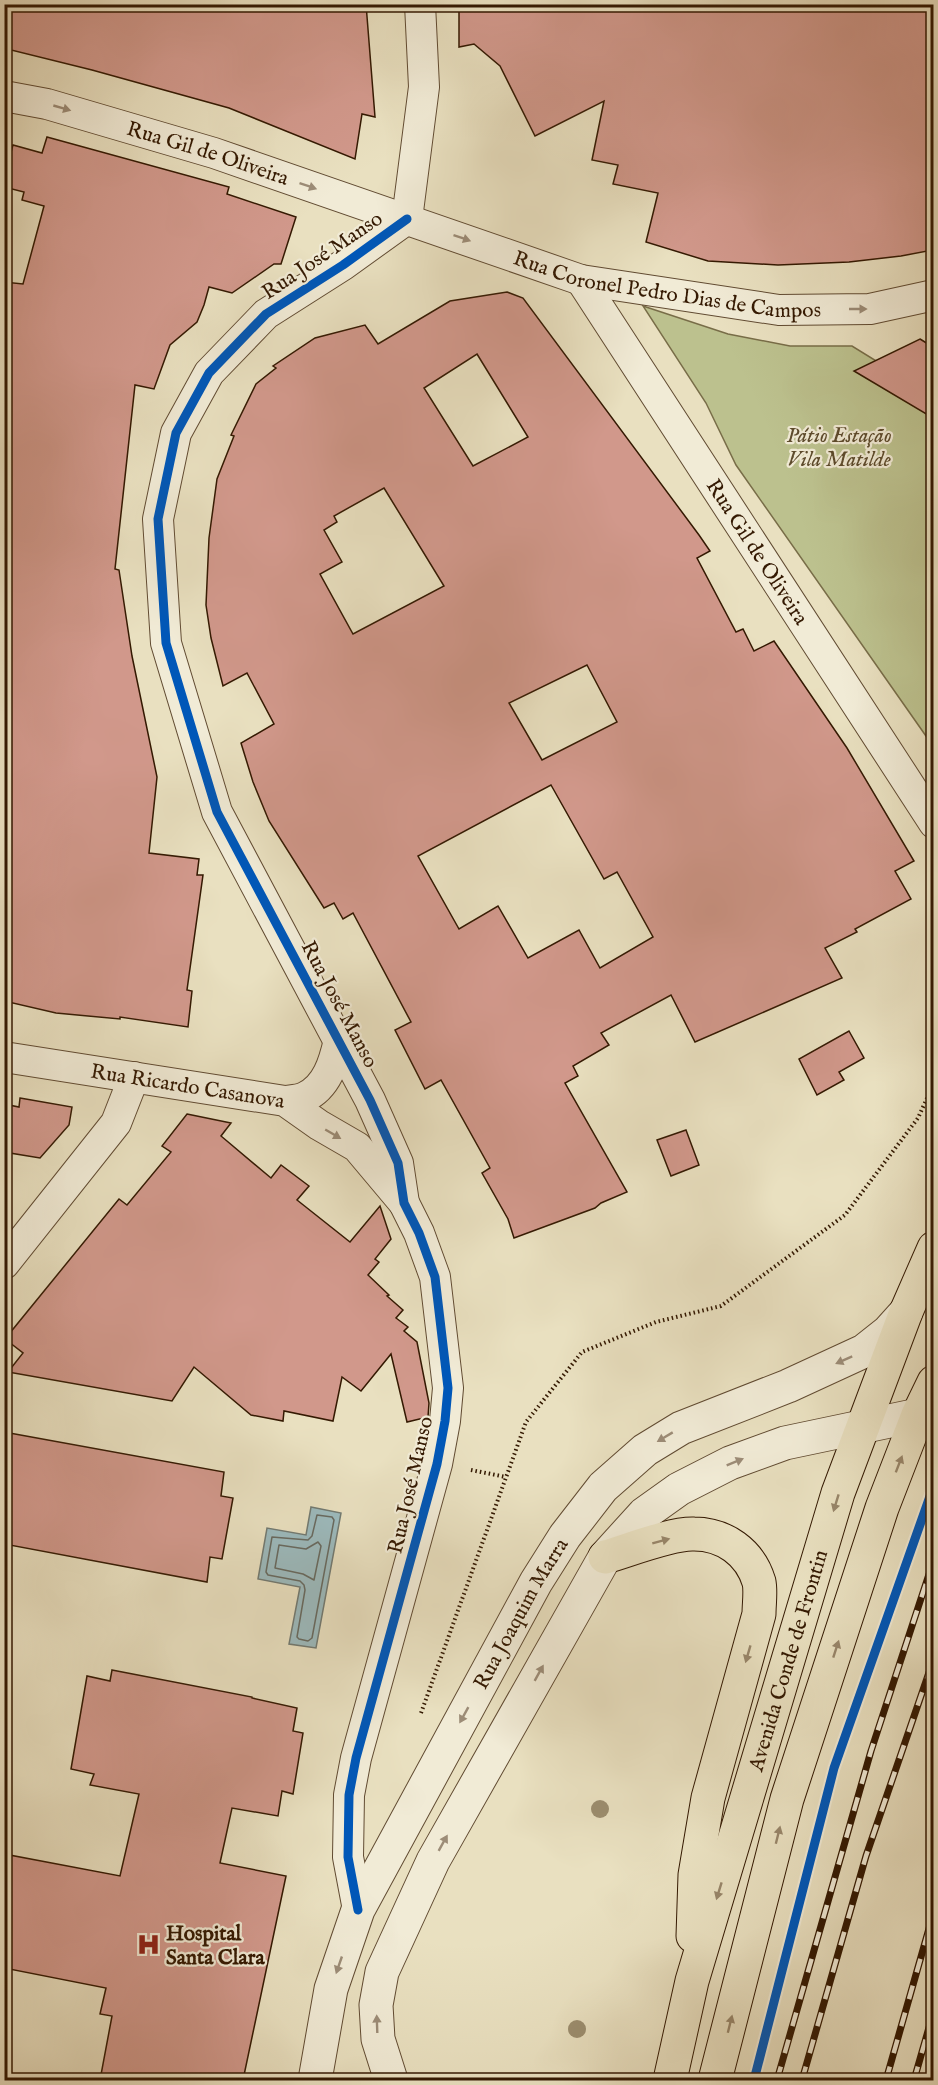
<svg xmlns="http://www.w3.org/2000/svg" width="938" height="2085" font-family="'IM FELL English',serif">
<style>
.green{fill:#bcc18e;stroke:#786d48;stroke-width:1.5}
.water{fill:#9cbabd;stroke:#727a72;stroke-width:1.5}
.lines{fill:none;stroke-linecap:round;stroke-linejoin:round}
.shore{stroke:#686a60;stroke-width:1.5}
.building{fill:#d1988b;stroke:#341902;stroke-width:1.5;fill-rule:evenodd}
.minor-casing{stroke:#614b32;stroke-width:32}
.tertiary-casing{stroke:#614b32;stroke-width:35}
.trunk-casing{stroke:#341902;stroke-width:35}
.path{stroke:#341902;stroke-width:4;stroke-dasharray:1.5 3;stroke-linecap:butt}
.minor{stroke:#f1ebd6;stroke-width:30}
.tertiary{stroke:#f1ebd6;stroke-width:33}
.trunk{stroke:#e9e0c0;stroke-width:33}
.rail-casing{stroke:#341902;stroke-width:7}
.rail{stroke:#f1ebd6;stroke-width:4.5;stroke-dasharray:14;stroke-linecap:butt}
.cycleway-casing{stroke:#f1ebd6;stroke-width:13}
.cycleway{stroke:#0057b8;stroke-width:9}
.tree{fill:#9c8e6f}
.oneway{fill:#9c8c77}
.oneway2{fill:#98866a}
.labels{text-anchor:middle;stroke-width:4.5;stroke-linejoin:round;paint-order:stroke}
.street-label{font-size:21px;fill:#341902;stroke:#f1ebd6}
.park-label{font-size:21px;font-style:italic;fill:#5d4b2c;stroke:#f1ebd6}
.poi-label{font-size:21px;font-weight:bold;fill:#341902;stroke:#f1ebd6;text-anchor:start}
</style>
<rect width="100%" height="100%" fill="#e9e0c0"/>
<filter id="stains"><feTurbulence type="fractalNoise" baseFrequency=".00333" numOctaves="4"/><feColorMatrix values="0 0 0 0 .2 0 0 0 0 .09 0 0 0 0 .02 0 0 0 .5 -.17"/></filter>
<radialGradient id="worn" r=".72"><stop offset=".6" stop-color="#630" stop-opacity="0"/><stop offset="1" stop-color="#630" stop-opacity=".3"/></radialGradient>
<!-- green -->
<polygon class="green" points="643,306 728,334 790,346 852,346 933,396 933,746 736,465 706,403"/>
<!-- water -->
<polygon class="water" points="311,1507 341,1513 316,1648 289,1644 300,1587 258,1579 267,1528 306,1535"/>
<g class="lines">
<!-- shore -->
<g class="shore">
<polygon points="317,1515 332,1517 334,1520 312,1638 308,1641 299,1639 297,1637 305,1590 304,1585 300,1581 268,1575 266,1572 272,1537 308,1540 312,1536"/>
<polygon points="318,1542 321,1546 314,1580 303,1574 275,1568 279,1545 306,1549"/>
</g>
</g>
<!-- building -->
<g class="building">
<polygon points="4,4 366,4 375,117 362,114 355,159 229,108 92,70 7,49 11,30 4,29"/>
<polygon points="459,4 933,4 933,250 901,256 849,262 778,265 708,261 646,242 658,193 613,184 618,165 592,160 604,101 535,136 500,66 474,44 459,47"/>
<polygon points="47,137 229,187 227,194 296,217 281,264 274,264 232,293 209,287 204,305 197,322 170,345 154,389 135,385 115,569 119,570 132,656 157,777 149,853 199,859 197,875 203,875 187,990 192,991 188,1027 120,1017 120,1019 56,1013 4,1001 4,282 23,284 44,206 22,200 24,192 4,187 4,177 13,145 42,153"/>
<path d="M507,292L523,298L699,535L710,551L697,558L736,632L743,629L754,651L774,641L847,748L914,861L895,871L911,899L855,929L857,932L825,948L842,978L695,1042L671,995L601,1033L609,1045L573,1066L578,1076L565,1083L627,1192L601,1203L595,1208L514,1238L508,1219L482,1173L490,1168L441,1080L425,1089L395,1030L411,1022L353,913L343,919L334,903L324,908L269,821L253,782L241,743L274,724L247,673L223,686L211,638L206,605L209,538L217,479L234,436L231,435L256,384L276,368L273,366L315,338L365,325L378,344L450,301ZM477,354L528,437L473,466L424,388ZM384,488L444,586L353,634L320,574L342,562L324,530L337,522L334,516ZM587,665L617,722L542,760L509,703ZM551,785L604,879L617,872L653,937L600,968L579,930L528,958L498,906L459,929L418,856Z"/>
<polygon points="920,339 933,347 933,418 854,371"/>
<polygon points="849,1031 864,1058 839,1072 844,1080 817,1095 799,1059"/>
<polygon points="20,1098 72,1107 69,1125 40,1158 4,1152 4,1104 19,1107"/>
<polygon points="187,1114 231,1123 221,1136 271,1178 281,1165 309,1186 297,1200 350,1242 380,1206 391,1239 375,1259 379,1262 368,1275 389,1295 387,1296 403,1310 396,1318 408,1327 404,1331 417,1342 429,1403 428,1417 407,1422 391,1354 361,1391 342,1377 333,1421 284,1411 283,1421 251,1415 194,1367 172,1401 8,1372 23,1353 5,1339 119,1199 127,1205 171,1152 162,1146"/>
<polygon points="686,1130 699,1165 671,1176 657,1140"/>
<polygon points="4,1432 224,1472 221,1496 233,1498 222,1559 210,1557 207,1582 4,1544"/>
<polygon points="112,1670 252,1697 252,1698 297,1708 293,1731 303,1733 293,1794 282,1791 278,1816 232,1808 220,1863 286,1876 243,2080 100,2080 112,2016 100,2014 106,1988 4,1968 4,1854 120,1876 139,1794 90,1785 94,1774 71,1769 87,1676 110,1681"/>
</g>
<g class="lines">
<defs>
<g id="minor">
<path id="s1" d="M4,96L47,104L214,153L581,280L779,310L870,309L934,295"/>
<polyline points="407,219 424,87 420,4"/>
<path id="s2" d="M581,280L934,823"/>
<path id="s3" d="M4,1057L285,1101L319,1125L357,1147L404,1203"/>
<path d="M285,1101C291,1100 299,1100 305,1097C327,1087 334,1062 339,1040"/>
<polyline points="4,1264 116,1123 134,1077"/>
<polyline points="358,1910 348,1857 349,1795 356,1758 437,1464 445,1421 448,1388 435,1277 419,1233 404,1203 398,1163 370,1100 217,812 166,643 158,519 176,433 209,373 266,314 343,265 407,219"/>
</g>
<g id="tertiary">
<path id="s4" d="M315,2080L331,1989L358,1910L536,1582L565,1536L603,1487L645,1450L681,1428L788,1386L864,1351L888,1332L906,1312"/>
<polyline points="391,2080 378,2039 376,2005 382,1972 433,1861 605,1557 644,1514 679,1489 730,1463 785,1443 918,1415"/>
</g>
<g id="trunk">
<path d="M605,1557C627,1551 671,1533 694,1534C724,1534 750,1552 759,1582C761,1591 759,1604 759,1614L708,1798L695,1875L693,1936"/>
<path id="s5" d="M670,2080L692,1981L838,1493L906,1312L934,1248"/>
<polyline points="715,2080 787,1799 882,1508 918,1415 934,1382"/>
</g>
</defs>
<!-- minor casing -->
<use href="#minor" class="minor-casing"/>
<!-- tertiary casing -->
<use href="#tertiary" class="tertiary-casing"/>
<!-- trunk casing -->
<use href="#trunk" class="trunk-casing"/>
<!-- path -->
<g class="path">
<polyline points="471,1470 506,1477"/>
<polyline points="421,1713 526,1422 582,1352 656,1322 721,1306 845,1215 918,1118 934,1083"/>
</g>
<!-- minor -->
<use href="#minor" class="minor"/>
<!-- tertiary -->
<use href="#tertiary" class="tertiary"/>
<!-- trunk -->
<use href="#trunk" class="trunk"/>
<defs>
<g id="rail">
<polyline points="777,2080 871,1751 934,1559"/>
<polyline points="802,2080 866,1856 934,1658"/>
<polyline points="886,2080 934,1911"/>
<polyline points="914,2080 934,2010"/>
</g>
</defs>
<!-- rail casing -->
<use href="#rail" class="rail-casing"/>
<!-- rail -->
<use href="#rail" class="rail"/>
<defs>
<g id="cycleway">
<polyline points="358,1910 348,1857 349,1795 356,1758 437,1464 445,1421 448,1388 435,1277 419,1233 404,1203 398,1163 370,1100 217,812 166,643 158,519 176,433 209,373 266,314 343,265 407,219"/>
<polyline points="754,2080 834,1768 934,1485"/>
</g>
</defs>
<!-- cycleway casing -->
<use href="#cycleway" class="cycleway-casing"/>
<!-- cycleway -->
<use href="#cycleway" class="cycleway"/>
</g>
<!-- trees -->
<g class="tree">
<circle cx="600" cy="1809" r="9"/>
<circle cx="577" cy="2029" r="9"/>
</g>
<!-- one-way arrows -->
<defs><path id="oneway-solid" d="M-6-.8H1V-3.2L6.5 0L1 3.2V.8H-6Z" transform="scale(1.5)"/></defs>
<g class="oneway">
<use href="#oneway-solid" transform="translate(62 108) rotate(16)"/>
<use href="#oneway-solid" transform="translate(308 186) rotate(19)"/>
<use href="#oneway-solid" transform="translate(462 238) rotate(19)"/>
<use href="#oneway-solid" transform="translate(858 309)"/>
<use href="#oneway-solid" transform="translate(333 1134) rotate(30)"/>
<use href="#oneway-solid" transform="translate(844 1360) rotate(156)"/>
<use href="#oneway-solid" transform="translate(665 1437) rotate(149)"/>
<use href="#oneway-solid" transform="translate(735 1462) rotate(-22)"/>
<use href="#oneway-solid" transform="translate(539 1673) rotate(-61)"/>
<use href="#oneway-solid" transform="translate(464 1715) rotate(119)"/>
<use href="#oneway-solid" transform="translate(443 1843) rotate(-61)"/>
<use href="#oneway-solid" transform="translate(339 1965) rotate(109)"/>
<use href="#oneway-solid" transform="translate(377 2024) rotate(-92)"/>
</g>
<g class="oneway2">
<use href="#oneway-solid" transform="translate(899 1464) rotate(-69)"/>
<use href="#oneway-solid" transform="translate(836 1503) rotate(107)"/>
<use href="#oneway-solid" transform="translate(661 1541) rotate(-15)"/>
<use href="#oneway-solid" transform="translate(836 1649) rotate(-72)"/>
<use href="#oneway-solid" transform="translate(748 1654) rotate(106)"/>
<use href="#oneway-solid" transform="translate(778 1835) rotate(-76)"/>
<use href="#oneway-solid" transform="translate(719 1891) rotate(107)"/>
<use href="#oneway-solid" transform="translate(730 2024) rotate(-76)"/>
</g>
<!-- icons -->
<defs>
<symbol id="hospital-bare" viewBox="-9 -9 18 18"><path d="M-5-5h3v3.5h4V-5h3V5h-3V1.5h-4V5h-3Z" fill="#8f2418" stroke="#f1ebd6" stroke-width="2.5" paint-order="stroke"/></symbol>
</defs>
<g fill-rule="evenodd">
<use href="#hospital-bare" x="132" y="1928" width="33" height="33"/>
</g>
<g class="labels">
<!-- street labels -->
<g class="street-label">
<text dy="7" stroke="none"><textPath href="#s1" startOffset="212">Rua Gil de Oliveira</textPath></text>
<text transform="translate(322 255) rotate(-34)" y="7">Rua José Manso</text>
<text dy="7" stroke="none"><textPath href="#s1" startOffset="692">Rua Coronel Pedro Dias de Campos</textPath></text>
<text dy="7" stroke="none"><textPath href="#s2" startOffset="324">Rua Gil de Oliveira</textPath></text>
<text transform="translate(340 1004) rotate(62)" y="7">Rua José Manso</text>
<text dy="7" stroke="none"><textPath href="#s3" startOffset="186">Rua Ricardo Casanova</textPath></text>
<text transform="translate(410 1485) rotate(-77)" y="7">Rua José Manso</text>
<text dy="7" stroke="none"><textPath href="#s4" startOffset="514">Rua Joaquim Marra</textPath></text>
<text dy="7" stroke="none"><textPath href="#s5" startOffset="436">Avenida Conde de Frontin</textPath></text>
</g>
<!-- park labels -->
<g class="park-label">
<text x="839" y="442">Pátio Estação<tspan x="839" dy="24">Vila Matilde</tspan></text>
</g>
<!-- poi labels -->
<g class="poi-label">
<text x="166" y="1940">Hospital<tspan x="166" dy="24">Santa Clara</tspan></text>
</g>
</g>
<!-- margin -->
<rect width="938" height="2085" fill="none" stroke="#e9e0c0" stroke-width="24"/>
<rect x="6" y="6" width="926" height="2073" fill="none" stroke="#341902" stroke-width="3"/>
<rect x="12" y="12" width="914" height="2061" fill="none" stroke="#341902" stroke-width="1.5"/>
<rect width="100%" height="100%" filter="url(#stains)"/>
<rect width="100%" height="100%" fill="url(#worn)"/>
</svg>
